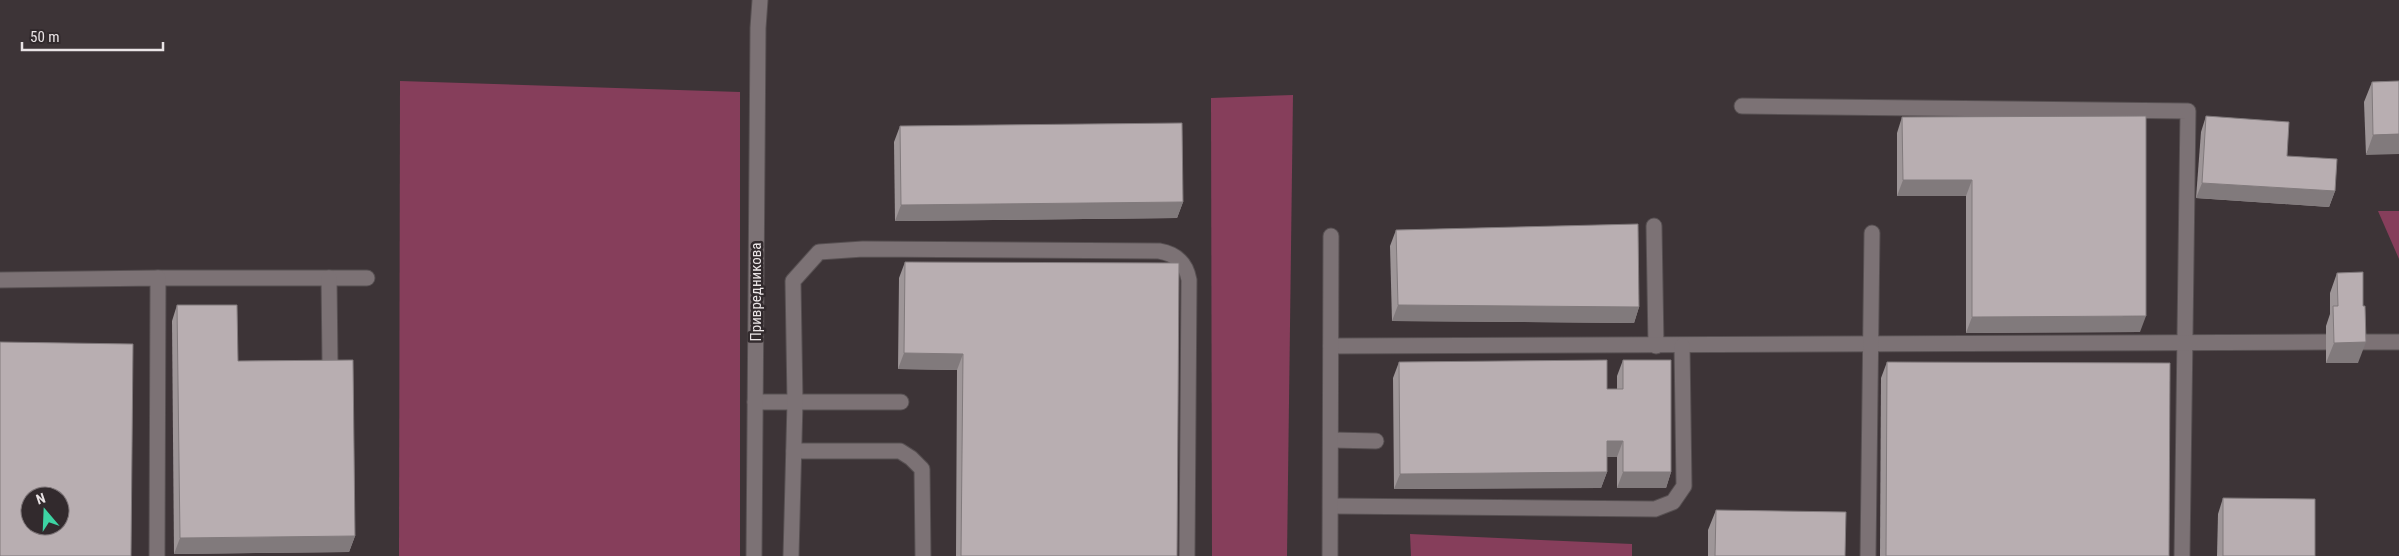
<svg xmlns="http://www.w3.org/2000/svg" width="2399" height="556" font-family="'Roboto Condensed',sans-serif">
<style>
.green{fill:#863e5b}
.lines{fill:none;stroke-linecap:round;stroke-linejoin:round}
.minor-casing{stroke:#575052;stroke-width:17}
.minor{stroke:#7c7275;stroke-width:15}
.wall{fill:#9e9698}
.shaded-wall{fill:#817a7c}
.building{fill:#b8aeb1;stroke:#817a7c;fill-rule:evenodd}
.labels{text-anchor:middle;stroke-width:5;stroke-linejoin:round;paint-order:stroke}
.street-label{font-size:15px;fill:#eae4e6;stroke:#322a2d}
</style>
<rect width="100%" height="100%" fill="#3d3437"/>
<!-- green -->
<g class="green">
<polygon points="400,81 740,92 740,556 399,556"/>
<polygon points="1293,95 1287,556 1212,556 1211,98"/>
<polygon points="2378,211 2399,211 2399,259"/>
<polygon points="1410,534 1632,544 1632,556 1411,556"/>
</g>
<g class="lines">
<defs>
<g id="minor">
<polyline points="1742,106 2188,111 2182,556"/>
<polyline points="1654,226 1656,346"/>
<polyline points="158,278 367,278"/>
<polyline points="329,278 330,363"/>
<polyline points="0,280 158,278 157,556"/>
<polyline points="2358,342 2399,342"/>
<path d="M1331,346C1663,346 1994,342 2326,342"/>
<polyline points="755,402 901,402"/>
<polyline points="1332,440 1376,441"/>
<polyline points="794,451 900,451 911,458 922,469 923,556"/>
<polyline points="1331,506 1655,509 1673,502 1684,486 1682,346"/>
<polyline points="754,556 758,28 760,0"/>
<path d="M791,556L795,402L793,281L819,252L863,249L1159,251C1177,254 1186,263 1189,280L1187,556"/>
<polyline points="1330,556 1331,236"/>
<polyline points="1868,556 1872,233"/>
</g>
</defs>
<!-- minor casing -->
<use href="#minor" class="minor-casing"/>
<!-- minor -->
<use href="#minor" class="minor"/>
</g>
<!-- wall -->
<g class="wall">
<polygon points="2399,81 2366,155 2364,102 2372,82"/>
<polygon points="2206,116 2287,156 2335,191 2329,207 2196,198 2201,132"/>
<polygon points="1902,117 2140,332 1966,333 1966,196 1897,196 1897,133"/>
<polygon points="900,126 1183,202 1177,218 895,221 894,142"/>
<polygon points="1396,230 1639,307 1634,323 1392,321 1390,246"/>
<polygon points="905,262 1177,556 956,556 957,370 898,369 899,278"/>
<polygon points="2337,273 2358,363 2326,363 2326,326 2330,314 2330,293"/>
<polygon points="177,305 238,361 355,536 349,552 174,554 172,321"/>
<polygon points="1623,360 1671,472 1666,488 1617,488 1617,457 1607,457 1607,472 1601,488 1394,489 1393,378 1399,362 1607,389 1617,389 1617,376"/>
<polygon points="1887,362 2169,556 1880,556 1881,378"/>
<polygon points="2223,498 2315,556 2217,556 2218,514"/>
<polygon points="1716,510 1845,556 1708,556 1708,530"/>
</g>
<!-- shaded-wall -->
<g class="shaded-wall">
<polygon points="2399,134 2399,154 2366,155 2373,135"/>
<polygon points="1903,180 1972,180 1966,196 1897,196"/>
<polygon points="2202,183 2335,191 2329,207 2196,198"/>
<polygon points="1183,202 1177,218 895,221 901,205"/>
<polygon points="1398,305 1639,307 1634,323 1392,321"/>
<polygon points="2146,316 2140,332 1966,333 1972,317"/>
<polygon points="2366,342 2358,363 2326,363 2334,343"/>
<polygon points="904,353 963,354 957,370 898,369"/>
<polygon points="1607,441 1623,441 1617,457 1601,457"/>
<polygon points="1607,472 1601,488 1394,489 1400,474"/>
<polygon points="1623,472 1671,472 1666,488 1617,488"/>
<polygon points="355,536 349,552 174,554 180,538"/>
</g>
<!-- building -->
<g class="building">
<polygon points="2399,81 2399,134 2373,135 2372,82"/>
<polygon points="2146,116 2146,316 1972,317 1972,180 1903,180 1902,117"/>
<polygon points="2206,116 2289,122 2287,156 2337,159 2335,191 2202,183"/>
<polygon points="1182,123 1183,202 901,205 900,126"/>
<polygon points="1638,224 1639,307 1398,305 1396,230"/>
<polygon points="905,262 1179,263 1177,556 961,556 963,354 904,353"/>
<polygon points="2363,272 2363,306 2365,306 2366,342 2334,343 2333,306 2338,306 2337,273"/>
<polygon points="177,305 237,305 238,361 353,360 355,536 180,538"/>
<path d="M0,342L133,344L131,556H0ZM30,496H60V526H30Z"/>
<polygon points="1607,360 1607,389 1623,389 1623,360 1671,360 1671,472 1623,472 1623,441 1607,441 1607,472 1400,474 1399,362"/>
<polygon points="1887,362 2170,363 2169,556 1886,556"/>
<polygon points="2223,498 2315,499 2315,556 2223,556"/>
<polygon points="1716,510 1846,512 1845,556 1715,556"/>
</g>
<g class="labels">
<!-- street labels -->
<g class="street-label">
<text transform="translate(756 292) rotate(-90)" y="5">Привредникова</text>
</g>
</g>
<!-- north arrow -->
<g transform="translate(45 511) rotate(341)"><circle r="24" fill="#322a2d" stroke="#7c7477"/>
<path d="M0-4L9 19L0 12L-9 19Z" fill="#3dd4a3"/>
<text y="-8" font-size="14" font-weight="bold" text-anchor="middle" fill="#eae4e6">N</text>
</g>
<!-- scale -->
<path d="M22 42v8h141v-8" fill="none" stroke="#eae4e6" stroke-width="2.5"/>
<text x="30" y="42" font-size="15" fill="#eae4e6" stroke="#322a2d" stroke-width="4" paint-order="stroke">50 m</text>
</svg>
